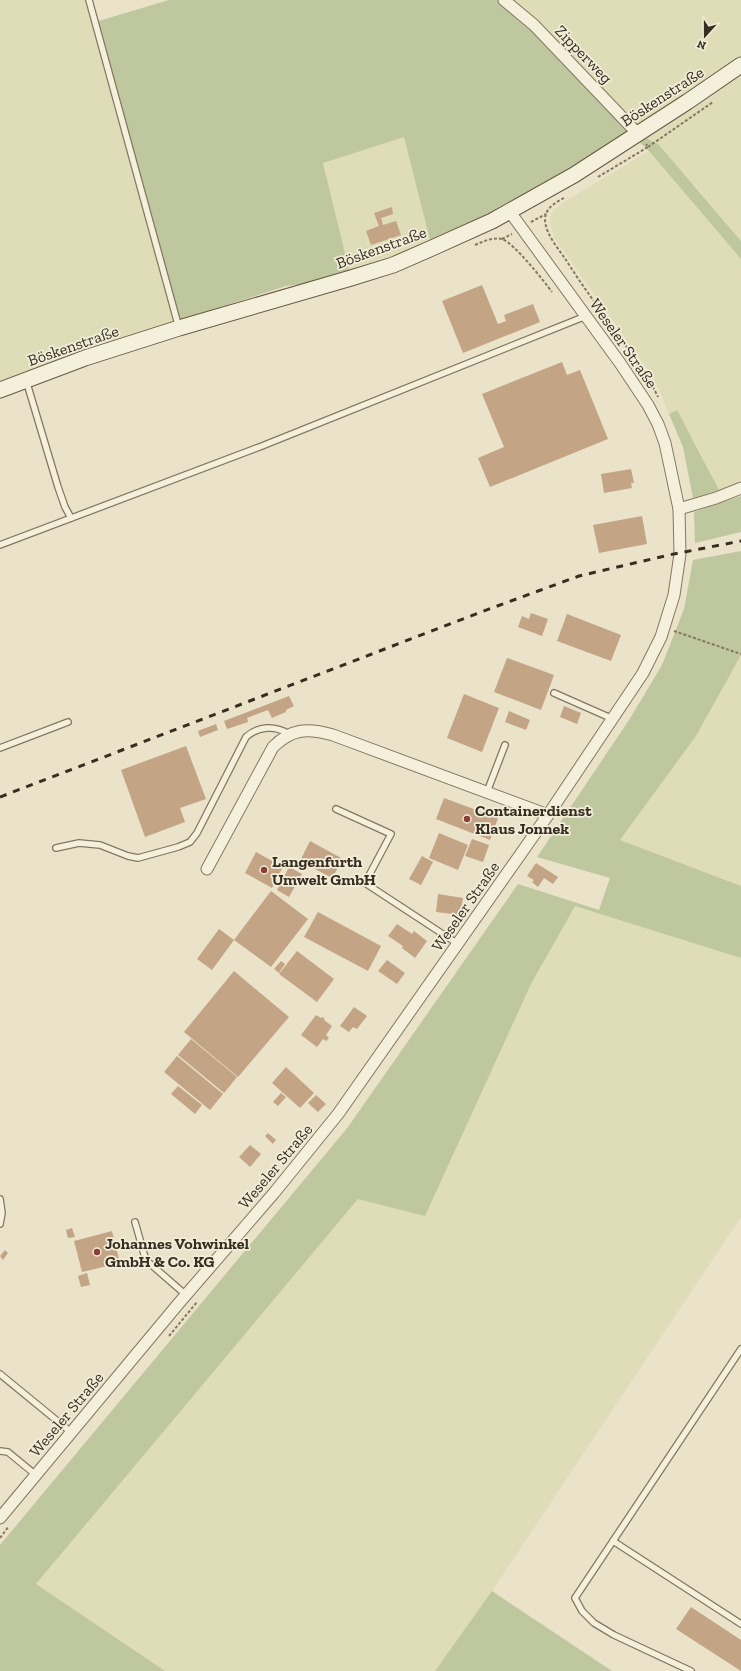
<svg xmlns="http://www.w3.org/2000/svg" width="741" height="1671" font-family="'Zilla Slab',serif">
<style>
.farmland{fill:#dfdcb8}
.green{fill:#bfc79f}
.building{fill:#c3a484}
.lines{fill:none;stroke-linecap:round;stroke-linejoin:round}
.service-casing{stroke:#847760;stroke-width:8}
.minor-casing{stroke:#847760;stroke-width:13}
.secondary-casing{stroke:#665843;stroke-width:17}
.path{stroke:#847760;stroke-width:2;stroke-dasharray:3 2;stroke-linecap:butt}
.service{stroke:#f5f0dc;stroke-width:5.5}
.minor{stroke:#f5f0dc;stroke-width:11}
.secondary{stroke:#f5f0dc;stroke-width:15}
.rail{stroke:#372e22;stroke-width:3;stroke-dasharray:7 7;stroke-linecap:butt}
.poi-dot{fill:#8c3e37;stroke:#f2edd8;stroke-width:1.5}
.labels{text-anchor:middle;stroke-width:3.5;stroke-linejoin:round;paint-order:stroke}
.street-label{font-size:16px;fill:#372e22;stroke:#f2edd8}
.poi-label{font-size:16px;font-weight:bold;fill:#372e22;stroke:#f2edd8;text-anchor:start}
</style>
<rect width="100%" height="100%" fill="#eae3ca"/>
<!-- farmland -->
<g class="farmland">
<polygon points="0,0 93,0 177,321 90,348 25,371 0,382"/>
<polygon points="504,0 741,0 741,241 695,186 638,134"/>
<polygon points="404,136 432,248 351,278 323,163"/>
<polygon points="649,151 741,259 741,480 719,490 694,441 676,410 669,414 659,389 650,373 555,239 550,223 550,217 554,210 564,202"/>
<polygon points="741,655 741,886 620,840 696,736"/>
<polygon points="575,905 741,958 741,1217 492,1591 435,1671 165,1671 36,1584 358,1199 531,984"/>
</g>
<!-- green -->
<g class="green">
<polygon points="169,0 504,0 638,134 659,145 741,241 741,259 649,151 634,137 432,248 404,137 323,163 351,278 286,286 177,321 95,22"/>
<polygon points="677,410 719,490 693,498 683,447 669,414"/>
<polygon points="741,496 741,532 695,543 694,512"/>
<polygon points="741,551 741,655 696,736 620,840 741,886 741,958 575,906 531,984 425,1216 358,1199 36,1584 165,1671 0,1671 0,1545 348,1127 518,884 599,910 610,878 537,857 629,720 662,665 684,609 693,560"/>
<polygon points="492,1591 612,1671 435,1671"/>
</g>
<!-- building -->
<g class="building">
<polygon points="392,207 393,214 381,218 383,225 396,221 401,235 371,245 366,231 379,226 374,213"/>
<polygon points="482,285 498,324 506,321 504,315 533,304 540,322 463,353 442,301"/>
<polygon points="562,362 567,375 580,370 608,439 490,487 478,458 504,447 482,394"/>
<polygon points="631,469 634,483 631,483 632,488 604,493 601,474"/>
<polygon points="642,516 647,544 599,553 593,525"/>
<polygon points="531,613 548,619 542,636 518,627 522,616 529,619"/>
<polygon points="567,614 621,635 611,661 557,641"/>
<polygon points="507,658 554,675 541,710 494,692"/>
<polygon points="464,694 499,708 482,752 447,738"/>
<polygon points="289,696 294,706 286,710 286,712 272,718 268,710 247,718 248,722 227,729 224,721"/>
<polygon points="564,706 581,713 577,724 560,717"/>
<polygon points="509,711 530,720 526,730 505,722"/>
<polygon points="216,724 218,730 200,737 198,731"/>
<polygon points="186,746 206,799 180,808 185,822 145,837 121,770"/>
<polygon points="444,798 498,818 490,840 436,819"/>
<polygon points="439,833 468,845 458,870 429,858"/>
<polygon points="472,839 489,845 483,862 465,856"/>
<polygon points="310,841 343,859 332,878 300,861"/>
<polygon points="256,852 283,867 272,888 245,873"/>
<polygon points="422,856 433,862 421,885 409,879"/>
<polygon points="536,863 558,877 553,884 544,878 538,887 532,882 534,880 527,876"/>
<polygon points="289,867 302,874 289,897 277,890"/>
<polygon points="271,891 308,919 271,967 234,940"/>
<polygon points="438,894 463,898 460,915 436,912"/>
<polygon points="318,912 381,946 368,971 304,937"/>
<polygon points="397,924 412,934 414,931 427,941 415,958 402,948 403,946 388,936"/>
<polygon points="219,929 234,940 212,970 197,959"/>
<polygon points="297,951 334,979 317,1002 279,974"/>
<polygon points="387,960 405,973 397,984 378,971"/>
<polygon points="281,961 285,964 279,973 274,969"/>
<polygon points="234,971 289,1017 238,1077 184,1032"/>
<polygon points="354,1007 367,1016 357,1029 353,1027 349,1032 340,1026"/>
<polygon points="316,1015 321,1018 322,1017 325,1019 324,1020 332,1026 326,1035 329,1038 326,1041 323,1039 317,1047 301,1035"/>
<polygon points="191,1039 237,1077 224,1093 178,1055"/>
<polygon points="177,1056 223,1094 210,1110 164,1072"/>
<polygon points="286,1067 314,1093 300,1108 272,1083"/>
<polygon points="178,1086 202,1105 195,1114 171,1094"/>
<polygon points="281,1093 286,1097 278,1106 273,1102"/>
<polygon points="316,1095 326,1104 318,1112 308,1103"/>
<polygon points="268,1133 276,1140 273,1144 265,1136"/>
<polygon points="250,1145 261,1154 250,1167 239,1157"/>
<polygon points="72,1228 75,1237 68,1238 66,1230"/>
<polygon points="112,1231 120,1263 82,1272 74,1241"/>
<polygon points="5,1250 8,1253 3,1260 0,1256"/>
<polygon points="87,1273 90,1285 81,1287 78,1276"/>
<polygon points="691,1607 741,1640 741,1671 676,1629"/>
</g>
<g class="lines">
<defs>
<g id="service">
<polyline points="89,0 179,328"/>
<polyline points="26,380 58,487 65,507 71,518"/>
<polyline points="0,545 262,446 586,316"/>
<polyline points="554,693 613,719"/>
<polyline points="0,748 68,722"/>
<polyline points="487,792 505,745"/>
<polyline points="336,809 391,834 365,883 458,944"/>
<path d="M56,848L79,843L100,845L128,856L138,858L178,847L190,842L197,833L246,737C258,726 275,725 289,734"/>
<polyline points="0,1199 2,1213 0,1224"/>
<polyline points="135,1222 144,1254 147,1261 186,1295"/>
<polyline points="0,1374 72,1433"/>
<polyline points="0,1451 8,1452 36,1475"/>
<polyline points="613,1541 741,1624"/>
<polyline points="691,1671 614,1635 594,1623 582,1611 575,1598 741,1349"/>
</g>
<g id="minor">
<polyline points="504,0 534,25 638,134"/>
<polyline points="679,509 716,498 741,488"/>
<path d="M207,869L273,747C292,728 308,728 333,735L548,815"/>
<polyline points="0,1518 179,1303 274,1193 338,1114 548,815 643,673 661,637 674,595 680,554 679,509 665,443 658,424 648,405 620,363 510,212"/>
</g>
<polyline id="secondary" points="0,390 85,358 179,328 351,278 393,265 432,248 492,221 574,175 687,102 741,65"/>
</defs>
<!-- service casing -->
<use href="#service" class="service-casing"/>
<!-- minor casing -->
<use href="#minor" class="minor-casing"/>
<!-- secondary casing -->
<use href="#secondary" class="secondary-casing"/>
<!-- path -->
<g class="path">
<polyline points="648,147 713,102"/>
<polyline points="598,177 648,147 646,144"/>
<path d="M564,198C555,203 545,208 545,220C546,235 558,248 566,260C583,287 602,312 620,338C634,357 648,376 658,397"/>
<polyline points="531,222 546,214"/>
<polyline points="502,239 512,234"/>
<path d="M475,245C484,241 493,237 502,239C514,243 544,281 552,292"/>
<polyline points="674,631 741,654"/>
<polyline points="169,1336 197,1302"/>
<polyline points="0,1538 9,1526"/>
</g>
<!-- service -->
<use href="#service" class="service"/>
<!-- minor -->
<use href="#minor" class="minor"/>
<!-- secondary -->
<use href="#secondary" class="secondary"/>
<!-- rail -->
<polyline class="rail" points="0,797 481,612 579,576 669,555 741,541"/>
</g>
<!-- markers -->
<g class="poi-dot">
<circle cx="467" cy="819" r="4"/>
<circle cx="264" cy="870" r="4"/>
<circle cx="97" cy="1252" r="4"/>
</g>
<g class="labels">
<!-- street labels -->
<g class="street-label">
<text transform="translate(584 54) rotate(46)" y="6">Zipperweg</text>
<text transform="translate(662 96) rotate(-33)" y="6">Böskenstraße</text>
<text transform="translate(381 247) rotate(-20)" y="6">Böskenstraße</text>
<text transform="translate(624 343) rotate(55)" y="6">Weseler Straße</text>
<text transform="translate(73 345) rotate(-19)" y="6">Böskenstraße</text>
<text transform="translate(465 906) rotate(-55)" y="6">Weseler Straße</text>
<text transform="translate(275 1166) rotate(-50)" y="6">Weseler Straße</text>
<text transform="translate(66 1414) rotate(-50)" y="6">Weseler Straße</text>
</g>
<!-- poi labels -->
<g class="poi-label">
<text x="475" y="816">Containerdienst<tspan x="475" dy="18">Klaus Jonnek</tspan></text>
<text x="272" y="867">Langenfurth<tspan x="272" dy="18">Umwelt GmbH</tspan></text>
<text x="105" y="1249">Johannes Vohwinkel<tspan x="105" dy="18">GmbH &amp; Co. KG</tspan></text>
</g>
</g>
<!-- north arrow -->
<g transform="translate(705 36) rotate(201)" stroke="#f2edd8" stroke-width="3" paint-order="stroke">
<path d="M0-3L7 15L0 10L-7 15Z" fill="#372e22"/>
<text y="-6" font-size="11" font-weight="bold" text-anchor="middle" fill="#372e22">N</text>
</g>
</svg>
